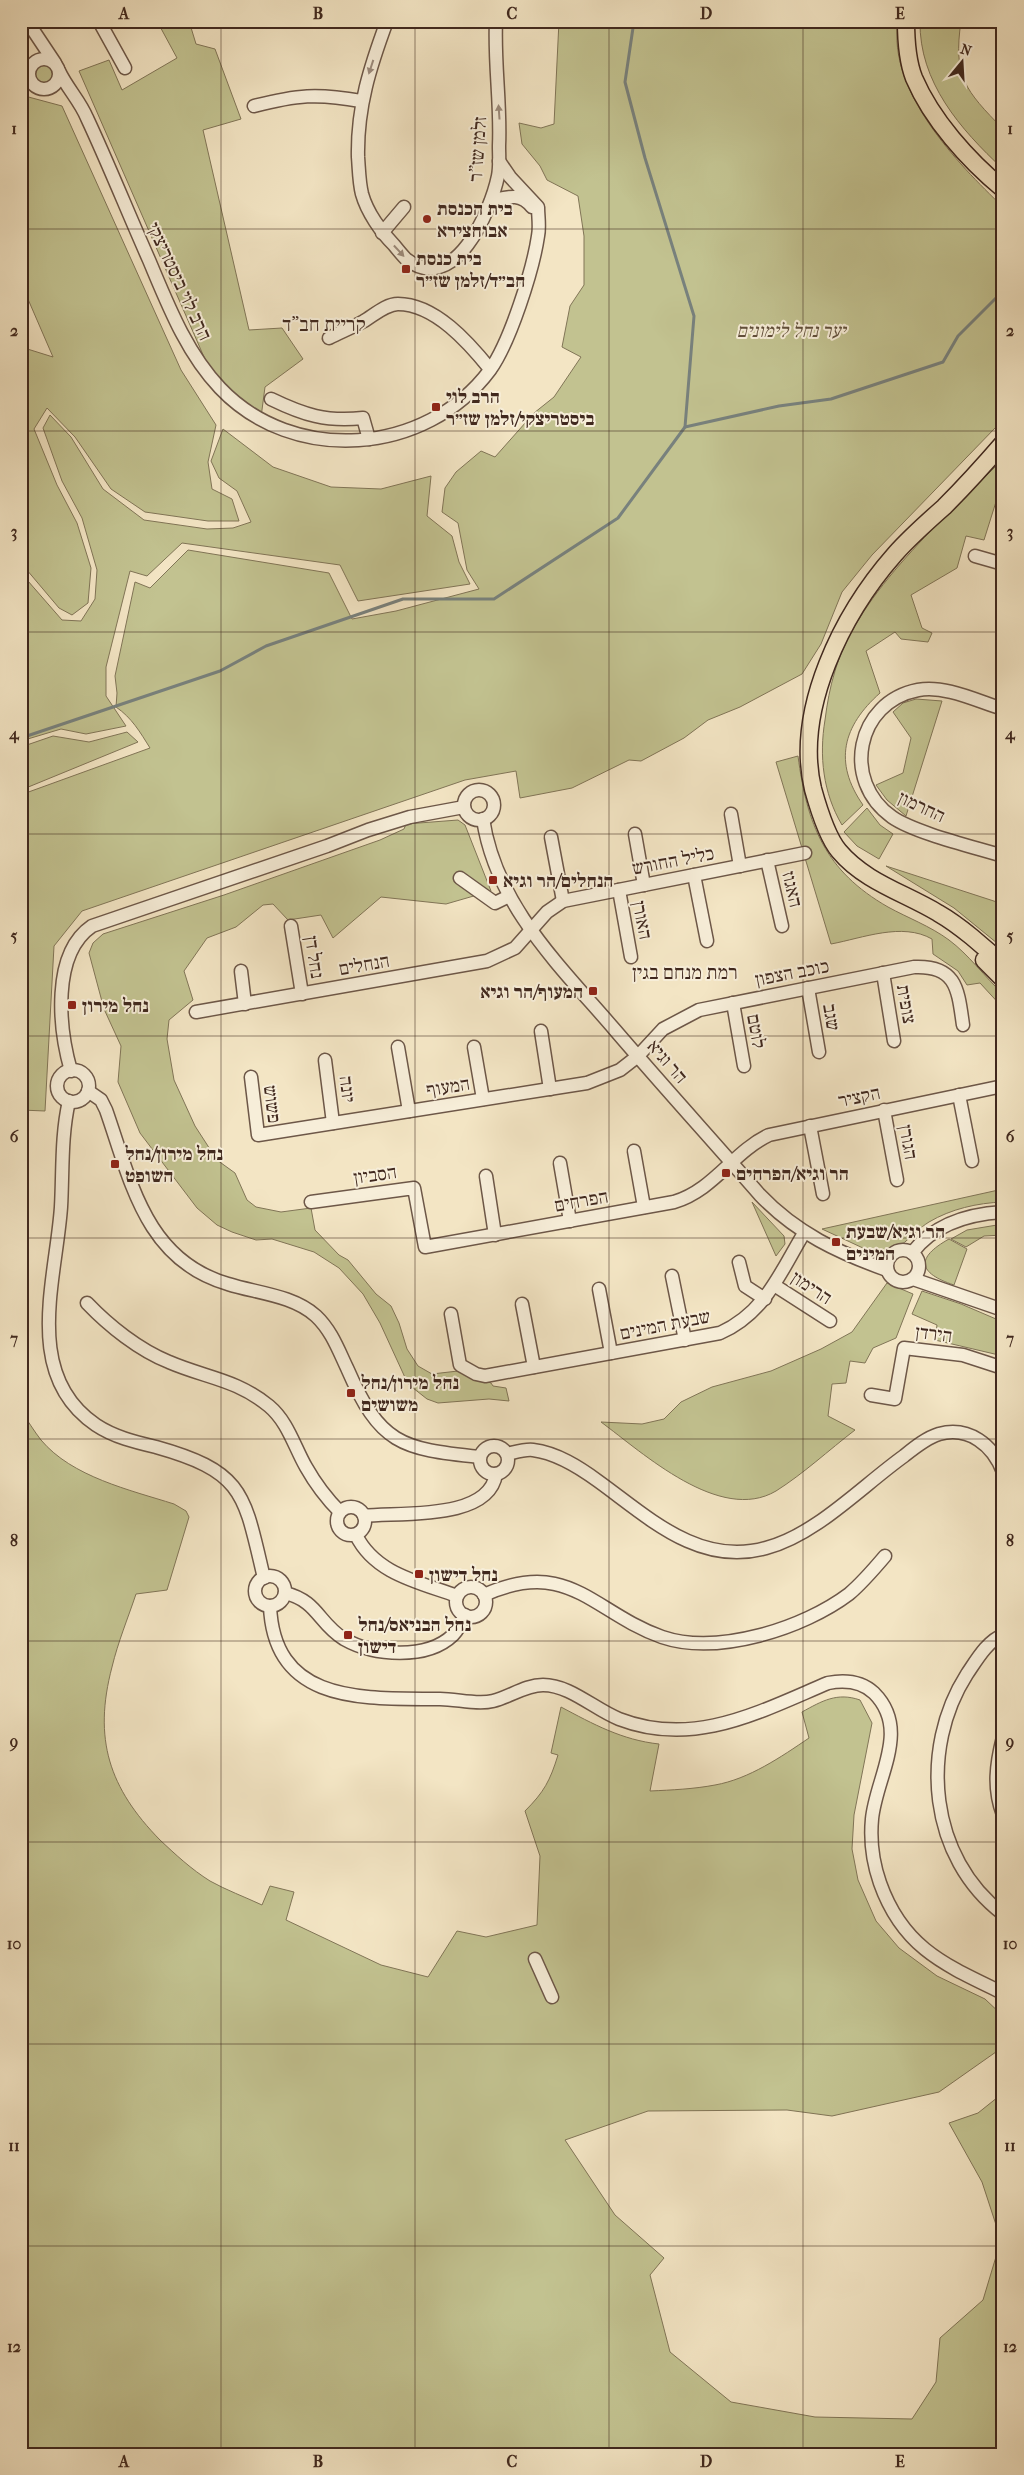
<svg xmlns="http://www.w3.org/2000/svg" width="1024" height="2475" font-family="'IM FELL French Canon','Frank Ruhl Libre',serif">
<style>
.green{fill:#c2c290;stroke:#817557}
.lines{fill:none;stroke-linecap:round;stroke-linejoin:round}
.stream{stroke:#78817d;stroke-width:3}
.minor-casing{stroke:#6d5748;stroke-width:15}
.major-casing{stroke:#40281e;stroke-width:19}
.minor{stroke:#f7eed9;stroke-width:12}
.major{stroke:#f3e5c4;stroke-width:16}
.oneway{fill:#9c8b7c}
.grid{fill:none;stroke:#40281e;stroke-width:1;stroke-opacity:0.55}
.poi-dot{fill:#8f2418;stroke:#f7eed9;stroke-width:2}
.labels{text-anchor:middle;stroke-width:4;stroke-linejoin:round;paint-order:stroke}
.street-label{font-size:19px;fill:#40281e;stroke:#f7eed9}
.poi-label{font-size:19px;font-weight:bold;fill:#40281e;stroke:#f7eed9;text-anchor:start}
.park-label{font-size:19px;font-style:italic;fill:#604e3a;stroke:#f7eed9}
.neighbourhood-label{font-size:20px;fill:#40281e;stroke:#f7eed9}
.neatline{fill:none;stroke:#40281e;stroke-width:2}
.grid-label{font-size:16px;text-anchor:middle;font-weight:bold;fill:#40281e}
</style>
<rect width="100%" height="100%" fill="#f3e5c4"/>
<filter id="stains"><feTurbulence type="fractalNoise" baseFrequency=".004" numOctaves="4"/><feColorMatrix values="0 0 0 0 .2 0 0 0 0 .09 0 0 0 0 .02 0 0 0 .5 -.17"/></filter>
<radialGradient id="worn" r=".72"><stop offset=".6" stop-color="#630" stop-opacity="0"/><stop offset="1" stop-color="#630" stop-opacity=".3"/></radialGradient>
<!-- green -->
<g class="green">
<polygon points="157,21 189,21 196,44 215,49 241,119 203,130 249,330 282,328 303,359 265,387 260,425 232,398 211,373 79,71 109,60 122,90 177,58"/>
<path d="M559,21H898C887,91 957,163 1003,207V416L997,426L872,555L842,592L821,644L802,674L740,707L708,720L684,738L641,761L629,760L572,788L520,798L516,771L465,780L82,911L54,946L45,1111L21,1110V812L26,807L23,794L150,748C140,732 132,718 116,707L117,693L115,676L135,582L150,588L188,550L329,573L352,619L396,611L479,589L467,570L458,523L442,512L445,488L456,472L481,451L495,457L534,413L554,397L581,357L562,347L570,306L584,285V236L578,196L547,180L540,166L522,144L519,123L541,128L554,124Z"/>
<path d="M920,21H961C953,77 965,90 1003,129V169C960,129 919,82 920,21Z"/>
<circle cx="44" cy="74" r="10"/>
<polygon points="21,95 62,106 181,370 216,425 208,462 212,489 232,499 239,521 208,521 145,512 111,489 75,437 47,408 34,429 57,485 77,523 91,568 88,603 72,615 59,608 21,563 21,347 53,357 21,283"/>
<polygon points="50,415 71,437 103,489 144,520 207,529 233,528 251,522 237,491 219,478 211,461 223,429 273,467 331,487 381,489 431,476 427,516 452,536 459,562 470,584 358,601 340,565 182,543 147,576 130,571 106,667 106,696 126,726 86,734 61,729 21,741 21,573 62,620 81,621 95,599 97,570 82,518 62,481 43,428"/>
<path d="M1003,459V489H1000L984,540L966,536L957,568L911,595L922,628L932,633L928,642L901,639L895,632L866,651L880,693C843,726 833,762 863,805L842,825C823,793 819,756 825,720C827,704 830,687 835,671C858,592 946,517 1003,459Z"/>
<polygon points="916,699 942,701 906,816 887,800 876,785 903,773 911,738 893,712 903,703"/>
<polygon points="127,732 138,742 21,790 21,747 53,736 89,742"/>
<path d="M798,756C807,825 825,871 888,907C908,918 930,926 949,940C968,954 985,977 1003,994V1008L980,983L967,985L958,971L933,954L932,939C902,922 863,938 831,944L776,762Z"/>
<polygon points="867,808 880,825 893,834 879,859 857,846 844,832"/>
<polygon points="458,820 465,825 491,891 446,904 381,897 333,938 321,915 288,920 273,904 263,905 236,927 207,938 184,971 193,1000 169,1020 167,1039 174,1080 195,1126 217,1160 235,1173 247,1200 256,1207 281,1212 311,1208 315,1230 339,1255 348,1260 376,1294 391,1306 399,1323 407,1349 418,1366 432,1374 458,1371 491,1383 493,1386 506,1388 509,1401 489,1399 438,1403 427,1399 408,1384 380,1323 363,1294 339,1268 314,1252 272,1239 256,1240 232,1232 217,1225 197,1208 140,1133 118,1082 121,1046 104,1009 89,953 93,943 103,934 224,895 380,840 404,829 406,824"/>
<polygon points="886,866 1003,904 1003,948 954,908"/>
<path d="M1003,1189V1202C977,1203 951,1209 929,1222C911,1233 899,1254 878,1255L822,1229Z"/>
<polygon points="752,1202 784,1236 785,1244 776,1256"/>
<polygon points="1003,1224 1003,1235 984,1236 966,1247 951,1239 967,1230"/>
<path d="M949,1239L967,1249L954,1285C918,1273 915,1258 949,1239Z"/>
<path d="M887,1283L913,1294L896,1338L873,1348L865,1363L850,1361L846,1383L832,1384L828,1416L855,1430C829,1450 803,1474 776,1491C720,1524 643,1453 601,1422L642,1424L664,1419L681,1402L712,1387L771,1371L821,1349L852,1332Z"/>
<polygon points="922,1291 961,1304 1003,1322 1003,1356 935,1340 937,1325 912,1314"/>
<path d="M21,1411C28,1421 34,1431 41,1440C72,1477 130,1490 174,1504L186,1511L189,1517L167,1590L136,1594C128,1618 118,1642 112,1667C93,1739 109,1788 160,1840C176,1855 191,1869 210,1881C226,1890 245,1897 262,1905L270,1886L294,1892L286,1920L381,1965L428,1977L457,1931L486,1937L537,1925L540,1856L525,1811C544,1792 550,1781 558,1755L551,1753L561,1707C593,1724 622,1740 659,1744L650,1791C672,1790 694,1789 715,1785C749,1779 781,1757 809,1738L802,1712C822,1701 837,1692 860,1700L872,1723L854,1815L852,1849L858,1880L876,1921L899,1948L937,1976L985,1999L1003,2016V2047L939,2092L832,2116L787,2110L648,2111L565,2140L615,2215L664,2258L650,2275L670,2352L731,2402L815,2417L912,2419L936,2382L940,2338L983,2300L1001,2240L982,2182L949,2123L978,2113L1003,2093V2454H21Z"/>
</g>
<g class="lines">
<!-- stream -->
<g class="stream">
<polyline points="685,427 779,406 831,399 943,362 958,336 1003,291"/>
<polyline points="21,738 220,671 266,646 403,599 494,599 618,518 685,427 694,316 645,158 625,82 634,21"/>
</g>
<defs>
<g id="minor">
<polyline points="27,21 55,63"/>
<polyline points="99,21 125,68"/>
<path d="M387,21C370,67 357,107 358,157C359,169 359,182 362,194C367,212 381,232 394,245C398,250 402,255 406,259C455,297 491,210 498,176C500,166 499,155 499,146C501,104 494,63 496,21"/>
<circle cx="44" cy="74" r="15"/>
<path d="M59,71C67,88 80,101 87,118C109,165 128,213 149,260C168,305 186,352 220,388C293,465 426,456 490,370C510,342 533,270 538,236C540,227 538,216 538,207L510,177L499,161"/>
<path d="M254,106C297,95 317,93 361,101"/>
<path d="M491,201C508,197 520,192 532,207"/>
<polyline points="382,233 404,207"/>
<path d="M329,338C341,332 353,327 364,321C374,315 386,304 398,304C435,304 469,343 490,369"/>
<path d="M271,399C304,415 326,422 363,418L369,439"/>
<polyline points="975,556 1003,564"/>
<path d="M1003,709C977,701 946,685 918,690C856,702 841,781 892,817C915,833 974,847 1003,856"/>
<circle cx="479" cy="805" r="15"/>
<polyline points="731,814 740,866"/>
<path d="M483,819C496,906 561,967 615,1030C663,1086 712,1140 760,1195C796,1233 839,1253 887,1270"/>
<polyline points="635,834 644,885"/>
<polyline points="551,837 563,901"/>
<polyline points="767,860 782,926"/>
<polyline points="694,875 707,941"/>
<polyline points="460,878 495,903 509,896"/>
<polyline points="619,890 631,957"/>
<polyline points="291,926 302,994"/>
<polyline points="241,971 245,1004"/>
<polyline points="883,973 894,1041"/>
<polyline points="808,988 819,1052"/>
<polyline points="733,1003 744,1066"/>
<polyline points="196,1012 487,961 515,948 547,912 563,901 805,853"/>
<polyline points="541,1031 550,1089"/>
<polyline points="398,1047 409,1111"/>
<polyline points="474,1047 483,1099"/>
<polyline points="325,1060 333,1123"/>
<circle cx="73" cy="1086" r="16"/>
<path d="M71,1071C59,1029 51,954 92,926L327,846L368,830L410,817L464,807"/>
<path d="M251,1077L258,1135L587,1083L620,1070L638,1056L663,1029L699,1010L914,967C957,965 958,990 963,1025"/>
<path d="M88,1091L101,1100L106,1110C131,1181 145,1260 228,1284C256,1293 293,1295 316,1316C331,1330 338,1349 347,1368C380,1444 400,1449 480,1457"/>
<polyline points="959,1095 972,1161"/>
<path d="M69,1101C61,1136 63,1171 61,1207C56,1280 22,1375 96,1425C114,1437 135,1442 156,1447C245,1472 244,1494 264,1578"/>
<polyline points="884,1110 897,1180"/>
<polyline points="810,1126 823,1194"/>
<polyline points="634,1151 644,1207"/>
<polyline points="560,1163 570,1221"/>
<polyline points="486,1176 495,1235"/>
<path d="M311,1202L414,1188L425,1247L674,1202C714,1190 733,1152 769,1135L1003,1086"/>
<circle cx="903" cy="1266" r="16"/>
<path d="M912,1253C934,1224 968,1214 1003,1212"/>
<polyline points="739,1262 745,1286 765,1299"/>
<polyline points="672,1276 685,1340"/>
<polyline points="913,1279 1003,1310"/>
<polyline points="774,1285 830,1321"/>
<polyline points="599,1289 611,1353"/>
<path d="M87,1303C109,1326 139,1350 169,1362C206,1378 236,1379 269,1406C288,1422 294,1446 306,1467C315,1483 327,1499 340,1512"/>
<polyline points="522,1304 534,1367"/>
<path d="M451,1314L460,1365L476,1374L485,1376L720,1333C765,1313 780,1273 804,1233"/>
<polyline points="871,1395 895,1399 904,1348 963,1355 1003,1368"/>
<circle cx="494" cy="1460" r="14"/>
<path d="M507,1454C516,1452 525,1449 533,1450C557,1453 579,1467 598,1481C648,1517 699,1567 766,1548C816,1535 862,1486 904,1456C914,1448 926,1438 939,1434C969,1426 993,1445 1003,1472"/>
<circle cx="351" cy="1521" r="14"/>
<path d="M364,1516C399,1512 489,1521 496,1474"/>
<path d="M356,1535C375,1574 419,1582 457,1596"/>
<circle cx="270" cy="1591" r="15"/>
<circle cx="471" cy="1602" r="15"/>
<path d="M285,1593C318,1601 318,1623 344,1639C374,1656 427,1660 453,1635C458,1630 462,1622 465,1615"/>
<path d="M484,1595C569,1557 592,1612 662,1637C718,1656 804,1628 849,1594C862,1583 874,1569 885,1556"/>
<path d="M270,1606C274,1706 367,1698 440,1699C457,1699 477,1705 493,1701C510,1697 525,1685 543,1685C570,1685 594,1709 619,1719C694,1748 759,1712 828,1683C844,1680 861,1681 874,1693C911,1730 876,1777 872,1819C870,1840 873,1863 880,1883C903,1948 945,1965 1003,1993"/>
<path d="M1003,1635C987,1641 976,1661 967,1674C919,1749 929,1858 1003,1914"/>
<path d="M1003,1737C996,1765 993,1788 1003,1815"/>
<polyline points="535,1959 552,1997"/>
</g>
<g id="major">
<path d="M906,21C906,40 907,60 914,78C932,120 968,160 1003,189"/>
<path d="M1003,443C984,465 964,487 944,507C927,522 910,537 895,554C843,613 794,709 813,789C818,807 827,837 839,851C865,882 905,893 938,913C959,925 985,947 1003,965"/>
<polyline points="984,960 1003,979"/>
</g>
</defs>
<!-- minor casing -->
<use href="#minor" class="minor-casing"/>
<!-- major casing -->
<use href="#major" class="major-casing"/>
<!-- minor -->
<use href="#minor" class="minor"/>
<!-- major -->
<use href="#major" class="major"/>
</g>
<!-- one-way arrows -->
<defs><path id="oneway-solid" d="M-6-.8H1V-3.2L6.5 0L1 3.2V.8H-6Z" transform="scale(1.25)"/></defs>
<g class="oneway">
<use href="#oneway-solid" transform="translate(371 67) rotate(108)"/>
<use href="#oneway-solid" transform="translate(499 112) rotate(-94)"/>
<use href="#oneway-solid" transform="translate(399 251) rotate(47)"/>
</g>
<!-- grid -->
<path class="grid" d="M221,21V2454M415,21V2454M609,21V2454M803,21V2454M21,229H1003M21,431H1003M21,632H1003M21,834H1003M21,1036H1003M21,1238H1003M21,1439H1003M21,1641H1003M21,1842H1003M21,2044H1003M21,2246H1003"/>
<!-- markers -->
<g class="poi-dot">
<circle cx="427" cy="219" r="5"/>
<rect x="401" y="264" width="10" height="10" rx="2.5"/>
<rect x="431" y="402" width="10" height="10" rx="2.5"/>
<rect x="488" y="875" width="10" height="10" rx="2.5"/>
<rect x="588" y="986" width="10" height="10" rx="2.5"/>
<rect x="67" y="1000" width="10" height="10" rx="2.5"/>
<rect x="110" y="1159" width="10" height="10" rx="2.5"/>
<rect x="721" y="1168" width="10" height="10" rx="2.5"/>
<rect x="831" y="1237" width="10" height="10" rx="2.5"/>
<rect x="346" y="1388" width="10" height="10" rx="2.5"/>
<rect x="414" y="1569" width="10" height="10" rx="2.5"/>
<rect x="343" y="1630" width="10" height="10" rx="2.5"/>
</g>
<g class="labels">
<!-- street labels -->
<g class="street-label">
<text transform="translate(477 149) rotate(-86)" y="7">זלמן שז"ר</text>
<text transform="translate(180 281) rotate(65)" y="7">הרב לוי ביסטריצקי</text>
<text transform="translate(922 806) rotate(25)" y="7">החרמון</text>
<text transform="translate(673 860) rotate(-11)" y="7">כליל החורש</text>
<text transform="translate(793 889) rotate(77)" y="7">האגוז</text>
<text transform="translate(643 920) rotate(79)" y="7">האורן</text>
<text transform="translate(315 957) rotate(81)" y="7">נחל דן</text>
<text transform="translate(364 964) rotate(-10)" y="7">הנחלים</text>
<text transform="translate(792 972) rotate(-11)" y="7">כוכב הצפון</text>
<text transform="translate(907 1004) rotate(80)" y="7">צופית</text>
<text transform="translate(832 1017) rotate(81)" y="7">שגב</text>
<text transform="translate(757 1031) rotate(80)" y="7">לוטם</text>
<text transform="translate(668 1061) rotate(49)" y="7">הר וגיא</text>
<text transform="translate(448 1086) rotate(-9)" y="7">המעוף</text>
<text transform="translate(348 1089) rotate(83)" y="7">יונה</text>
<text transform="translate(859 1096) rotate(-12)" y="7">הקציר</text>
<text transform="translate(273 1104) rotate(83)" y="7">פשוש</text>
<text transform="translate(909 1142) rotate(80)" y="7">הגורן</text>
<text transform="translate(375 1174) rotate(-8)" y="7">הסביון</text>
<text transform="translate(581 1200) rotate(-10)" y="7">הפרחים</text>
<text transform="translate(812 1287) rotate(33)" y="7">הרימון</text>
<text transform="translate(665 1324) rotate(-11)" y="7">שבעת המינים</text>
<text transform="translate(934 1333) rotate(7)" y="7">הירדן</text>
</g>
<!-- poi labels -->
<g class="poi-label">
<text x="437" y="215">בית הכנסת<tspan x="437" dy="22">אבוחצירא</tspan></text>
<text x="416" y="265">בית כנסת<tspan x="416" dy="22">חב״ד/זלמן שז״ר</tspan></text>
<text x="446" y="403">הרב לוי<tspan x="446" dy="22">ביסטריצקי/זלמן שז״ר</tspan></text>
<text x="503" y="887">הנחלים/הר וגיא</text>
<text x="583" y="998" text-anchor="end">המעוף/הר וגיא</text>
<text x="82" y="1012">נחל מירון</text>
<text x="125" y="1160">נחל מירון/נחל<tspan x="125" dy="22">השופט</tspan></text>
<text x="736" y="1180">הר וגיא/הפרחים</text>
<text x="846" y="1238">הר וגיא/שבעת<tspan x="846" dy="22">המינים</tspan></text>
<text x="361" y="1389">נחל מירון/נחל<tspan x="361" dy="22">משושים</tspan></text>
<text x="429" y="1581">נחל דישון</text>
<text x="358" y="1631">נחל הבניאס/נחל<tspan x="358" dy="22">דישון</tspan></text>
</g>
<!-- park labels -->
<g class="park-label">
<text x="791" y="337">יער נחל לימונים</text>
</g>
<!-- neighbourhood labels -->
<g class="neighbourhood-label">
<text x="324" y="331">קריית חב"ד</text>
<text x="685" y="979">רמת מנחם בגין</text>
</g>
</g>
<!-- margin -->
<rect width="1024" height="2475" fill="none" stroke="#f3e5c4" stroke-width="55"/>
<!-- north arrow -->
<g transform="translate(962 62) rotate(18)" stroke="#f7eed9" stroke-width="4" paint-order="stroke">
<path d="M0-4L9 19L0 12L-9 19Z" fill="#40281e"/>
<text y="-8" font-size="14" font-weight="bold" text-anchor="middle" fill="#40281e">N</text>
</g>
<rect x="28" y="28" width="968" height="2420" class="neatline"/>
<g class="grid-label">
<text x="124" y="19">A</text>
<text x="318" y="19">B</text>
<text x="512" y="19">C</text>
<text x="706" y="19">D</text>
<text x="900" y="19">E</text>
<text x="14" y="134">1</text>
<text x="1010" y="134">1</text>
<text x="14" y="336">2</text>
<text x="1010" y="336">2</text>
<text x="14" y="537">3</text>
<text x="1010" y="537">3</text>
<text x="14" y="739">4</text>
<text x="1010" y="739">4</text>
<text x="14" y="941">5</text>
<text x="1010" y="941">5</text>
<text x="14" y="1142">6</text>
<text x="1010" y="1142">6</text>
<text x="14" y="1344">7</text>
<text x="1010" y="1344">7</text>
<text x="14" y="1546">8</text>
<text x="1010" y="1546">8</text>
<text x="14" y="1747">9</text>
<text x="1010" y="1747">9</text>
<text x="14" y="1949">10</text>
<text x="1010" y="1949">10</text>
<text x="14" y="2151">11</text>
<text x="1010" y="2151">11</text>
<text x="14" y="2352">12</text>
<text x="1010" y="2352">12</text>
<text x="124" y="2467">A</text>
<text x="318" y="2467">B</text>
<text x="512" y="2467">C</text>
<text x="706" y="2467">D</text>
<text x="900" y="2467">E</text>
</g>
<rect width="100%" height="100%" filter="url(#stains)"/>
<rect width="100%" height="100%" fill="url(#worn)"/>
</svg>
